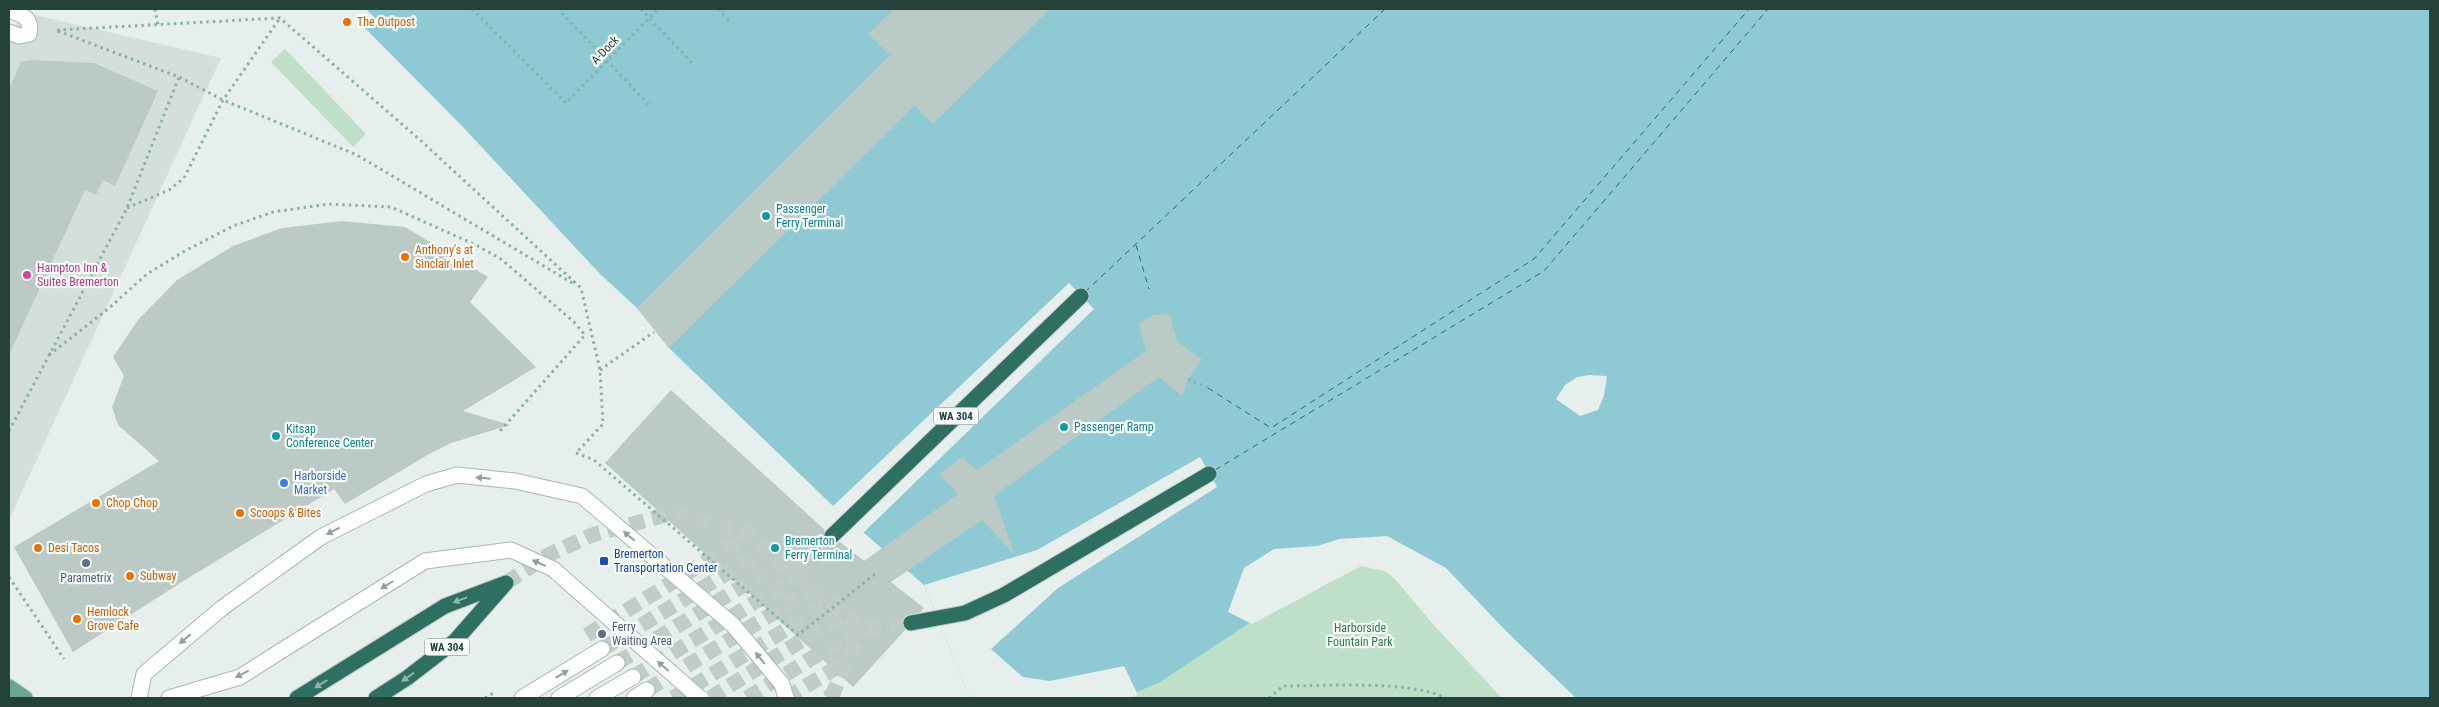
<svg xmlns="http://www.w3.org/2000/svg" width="2439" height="707" font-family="'Roboto Condensed',sans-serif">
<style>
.built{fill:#d4dfda}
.green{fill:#bfe0c8}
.water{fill:#8ec9d4}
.pier{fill:#e6efeb}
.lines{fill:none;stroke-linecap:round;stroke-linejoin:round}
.ferry{stroke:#1c6f80;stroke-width:1;stroke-dasharray:6 5;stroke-linecap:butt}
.building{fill:#bbcac4}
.minor-tunnel{stroke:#bfccc8;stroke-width:15;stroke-dasharray:15 8;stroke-linecap:butt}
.highway-tunnel{stroke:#bfccc8;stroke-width:15;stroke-dasharray:15 8;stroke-linecap:butt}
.minor-casing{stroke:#a8b8b2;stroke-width:17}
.major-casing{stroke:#c2cac8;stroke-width:17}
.highway-casing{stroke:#c2cac8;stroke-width:17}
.path{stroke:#86b3a5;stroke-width:3;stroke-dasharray:2.5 4;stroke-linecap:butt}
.minor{stroke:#fff;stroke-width:15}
.major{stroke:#6aa596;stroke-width:15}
.highway{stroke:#2f6f62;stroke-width:15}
.minor-bridge-casing{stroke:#a8b8b2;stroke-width:17;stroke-linecap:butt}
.path-bridge{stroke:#86b3a5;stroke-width:3;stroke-dasharray:2.5 4;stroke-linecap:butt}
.minor-bridge{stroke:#fff;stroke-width:15}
.oneway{fill:#92a09c}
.oneway2{fill:#93b5ae}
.food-dot{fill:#e8710a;stroke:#f7fbf9;stroke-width:2}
.culture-dot{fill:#0f9aa8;stroke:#f7fbf9;stroke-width:2}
.hotel-dot{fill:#d1479c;stroke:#f7fbf9;stroke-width:2}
.shop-dot{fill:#3f7fe0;stroke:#f7fbf9;stroke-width:2}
.transit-dot{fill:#1a4fb4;stroke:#f7fbf9;stroke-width:2}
.service-dot{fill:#5c6f8a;stroke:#f7fbf9;stroke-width:2}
.labels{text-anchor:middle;stroke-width:4.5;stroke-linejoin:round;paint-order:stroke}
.shield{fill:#f7fbf9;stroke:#637a73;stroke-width:1}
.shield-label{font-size:11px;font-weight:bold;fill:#24423a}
.food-label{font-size:12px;fill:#c56008;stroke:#f7fbf9;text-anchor:start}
.street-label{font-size:12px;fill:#24423a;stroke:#f7fbf9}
.culture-label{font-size:12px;fill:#0d838f;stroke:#f7fbf9;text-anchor:start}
.hotel-label{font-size:12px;fill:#b23c85;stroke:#f7fbf9;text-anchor:start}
.shop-label{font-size:12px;fill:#366cbe;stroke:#f7fbf9;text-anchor:start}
.transit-label{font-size:12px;fill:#164399;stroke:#f7fbf9;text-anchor:start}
.service-label{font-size:12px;fill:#4e5e75;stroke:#f7fbf9}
.park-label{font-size:12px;fill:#2d7a4b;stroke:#f7fbf9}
</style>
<rect width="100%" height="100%" fill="#e6efeb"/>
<!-- built -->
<polygon class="built" points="22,12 221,58 9,520 9,39"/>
<!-- green -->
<g class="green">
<polygon points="285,49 366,134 353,147 271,62"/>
<polygon points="1361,564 1386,568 1505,698 1123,698 1251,622"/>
</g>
<!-- water -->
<polygon class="water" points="366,9 2430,9 2430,698 1505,698 1397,577 1386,568 1361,564 1251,622 1160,682 1123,698 974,698 967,691 924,585 833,506 669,348 637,308 601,275 463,127 365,28 375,18"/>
<!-- pier -->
<g class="pier">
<polygon points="1069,283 1094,309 863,533 833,506"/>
<polygon points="1589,375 1607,376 1604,396 1598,410 1580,416 1556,399 1565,385 1577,377"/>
<polygon points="1200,457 1217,487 1058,588 991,649 1023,677 1050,681 1124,666 1138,695 1131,698 974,698 967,691 924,585 1037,550"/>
<polygon points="1387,536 1446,568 1507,632 1576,698 1502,698 1432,623 1395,579 1385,571 1361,566 1252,624 1228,612 1244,568 1274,549 1317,546 1339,539"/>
</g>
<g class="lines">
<!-- ferry -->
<g class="ferry">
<polyline points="1136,245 1149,289"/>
<polyline points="1085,292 1385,9"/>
<polyline points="1208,388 1271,428 1534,259 1749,9"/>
<polyline points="1215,470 1544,271 1768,9"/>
</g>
</g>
<!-- building -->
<g class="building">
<polygon points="894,9 1050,9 933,124 915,105 669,348 637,308 890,55 868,34"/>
<polygon points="30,60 94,63 158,91 115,186 103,180 96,195 85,190 9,355 9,89 21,62"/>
<polygon points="342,221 405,227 488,277 470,302 536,367 463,411 510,425 451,443 431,453 345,504 334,489 177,585 73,652 14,547 159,461 118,425 112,407 124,376 113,357 138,320 177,280 233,246 282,228"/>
<polygon points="1170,314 1177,342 1202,359 1188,379 1182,396 1159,377 994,496 1015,555 982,520 891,582 924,608 921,612 905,616 902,624 905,630 853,687 605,463 671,390 825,530 823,538 826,543 834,545 840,542 864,561 958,494 939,474 962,457 977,470 1146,351 1139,323 1154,315"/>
</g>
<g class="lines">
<!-- minor-tunnel -->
<g class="minor-tunnel">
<polyline points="587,635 750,534"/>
<polyline points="602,649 767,549"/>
<polyline points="617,663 782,562"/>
<polyline points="633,677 798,576"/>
<polyline points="647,690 813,589"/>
<polyline points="673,698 830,603"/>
<polyline points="710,698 844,614"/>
<polyline points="747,698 861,628"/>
<polyline points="786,698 846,662"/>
<polyline points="827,698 832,695"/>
</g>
<!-- highway-tunnel -->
<g class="highway-tunnel">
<polyline points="794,573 832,536"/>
<polyline points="506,583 548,555 592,535 677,512 750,534 861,628 911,623"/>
<polyline points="831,698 861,628"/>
</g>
<defs>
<g id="minor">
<path d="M9,10C23,16 32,16 29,34L19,36L9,32"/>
<polyline points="139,698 144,674 222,608"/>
<polyline points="169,698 240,677 284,649"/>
<polyline points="522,698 602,649"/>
<polyline points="559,698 617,663"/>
<polyline points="597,698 633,677"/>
<polyline points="634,698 647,690"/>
</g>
<polyline id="major" points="9,687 25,698"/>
<g id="highway">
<polyline points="832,536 1081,296"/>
<polyline points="911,623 965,613 1004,595 1209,474"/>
<polyline points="297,698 445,606 506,583"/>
<polyline points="376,698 407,678 455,641 505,584"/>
</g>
</defs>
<!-- minor casing -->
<use href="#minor" class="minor-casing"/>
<!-- major casing -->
<use href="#major" class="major-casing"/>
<!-- highway casing -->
<use href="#highway" class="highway-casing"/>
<!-- path -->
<g class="path">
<polyline points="155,9 158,25"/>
<polyline points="472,9 566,103 658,9"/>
<polyline points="641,9 692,63"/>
<polyline points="718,9 730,21"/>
<polyline points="562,13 649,105"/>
<polyline points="57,30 280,18 419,139 581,288 600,370 603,424 576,453"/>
<polyline points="58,31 179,77 223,100 357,155 574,284"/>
<polyline points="127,208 169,190 184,178 223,100 280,18"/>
<polyline points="49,355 108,309 147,274 183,252 233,226 273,212 329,204 391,207 476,245 501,259 574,322 585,335 500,431"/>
<polyline points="600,370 654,332"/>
<polyline points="1188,379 1208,388"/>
<polyline points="9,431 127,208 179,77"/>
<polyline points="9,577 64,659"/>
<polyline points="485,698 495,692"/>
<path d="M1269,698L1283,686C1326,686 1409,680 1446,698"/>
</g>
<!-- minor -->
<use href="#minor" class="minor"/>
<!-- major -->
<use href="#major" class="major"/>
<!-- highway -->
<use href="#highway" class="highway"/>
<defs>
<g id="minor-bridge">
<polyline points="222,608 321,537 426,484 457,475 515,481 582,496 733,625 782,684 786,698"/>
<polyline points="284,649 425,561 511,550 553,569 700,698"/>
</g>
</defs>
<!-- minor-bridge casing -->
<use href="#minor-bridge" class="minor-bridge-casing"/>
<!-- path-bridge -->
<polyline class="path-bridge" points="576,453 594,460 798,635 875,574"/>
<!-- minor-bridge -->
<use href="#minor-bridge" class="minor-bridge"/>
</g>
<!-- one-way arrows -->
<defs><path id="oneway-solid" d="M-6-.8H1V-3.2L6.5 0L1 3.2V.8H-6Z" transform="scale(1.25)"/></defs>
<g class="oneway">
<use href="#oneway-solid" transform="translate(483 478) rotate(-174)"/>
<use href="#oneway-solid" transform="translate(333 531) rotate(153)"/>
<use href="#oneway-solid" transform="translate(629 536) rotate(-140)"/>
<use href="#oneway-solid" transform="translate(539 563) rotate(-156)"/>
<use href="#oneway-solid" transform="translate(387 585) rotate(148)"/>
<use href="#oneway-solid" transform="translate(185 639) rotate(140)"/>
<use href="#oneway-solid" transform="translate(760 658) rotate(-129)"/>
<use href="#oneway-solid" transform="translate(663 666) rotate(-139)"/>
<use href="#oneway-solid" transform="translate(242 674) rotate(153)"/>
<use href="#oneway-solid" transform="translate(562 674) rotate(-31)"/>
</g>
<g class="oneway2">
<use href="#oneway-solid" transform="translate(460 600) rotate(160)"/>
<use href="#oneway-solid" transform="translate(408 677) rotate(144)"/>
<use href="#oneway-solid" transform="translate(321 684) rotate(148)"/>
</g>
<!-- markers -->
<g class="food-dot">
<circle cx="347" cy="22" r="5"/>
<circle cx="405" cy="257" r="5"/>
<circle cx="96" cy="503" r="5"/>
<circle cx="240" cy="513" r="5"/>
<circle cx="38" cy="548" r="5"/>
<circle cx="130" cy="576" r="5"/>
<circle cx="77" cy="619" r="5"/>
</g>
<g class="culture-dot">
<circle cx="766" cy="216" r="5"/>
<circle cx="1064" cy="427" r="5"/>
<circle cx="276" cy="436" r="5"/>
<circle cx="775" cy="548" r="5"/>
</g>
<circle class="hotel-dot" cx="27" cy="275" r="5"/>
<circle class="shop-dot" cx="284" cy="483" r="5"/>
<rect class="transit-dot" x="599" y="556" width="10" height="10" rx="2.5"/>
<g class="service-dot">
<circle cx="86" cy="563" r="5"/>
<circle cx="602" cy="634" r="5"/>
</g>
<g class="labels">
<!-- shield labels -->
<g class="shield">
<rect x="933.5" y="407.5" width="45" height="17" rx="4"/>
<rect x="424.5" y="638.5" width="45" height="17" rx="4"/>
</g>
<g class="shield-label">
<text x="956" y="420">WA 304</text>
<text x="447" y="651">WA 304</text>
</g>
<!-- food labels -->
<g class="food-label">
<text x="357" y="26">The Outpost</text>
<text x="415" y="254">Anthony's at<tspan x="415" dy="14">Sinclair Inlet</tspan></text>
<text x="106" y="507">Chop Chop</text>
<text x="250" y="517">Scoops &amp; Bites</text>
<text x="48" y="552">Desi Tacos</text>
<text x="140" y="580">Subway</text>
<text x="87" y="616">Hemlock<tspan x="87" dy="14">Grove Cafe</tspan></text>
</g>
<!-- street labels -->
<g class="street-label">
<text transform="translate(605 50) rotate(-46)" y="4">A-Dock</text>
</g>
<!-- culture labels -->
<g class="culture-label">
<text x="776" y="213">Passenger<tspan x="776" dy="14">Ferry Terminal</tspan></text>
<text x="1074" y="431">Passenger Ramp</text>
<text x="286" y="433">Kitsap<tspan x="286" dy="14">Conference Center</tspan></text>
<text x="785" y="545">Bremerton<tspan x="785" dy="14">Ferry Terminal</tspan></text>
</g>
<!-- hotel labels -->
<g class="hotel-label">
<text x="37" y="272">Hampton Inn &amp;<tspan x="37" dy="14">Suites Bremerton</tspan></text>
</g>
<!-- shop labels -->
<g class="shop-label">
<text x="294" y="480">Harborside<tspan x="294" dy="14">Market</tspan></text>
</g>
<!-- transit labels -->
<g class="transit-label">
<text x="614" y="558">Bremerton<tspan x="614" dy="14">Transportation Center</tspan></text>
</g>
<!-- service labels -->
<g class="service-label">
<text x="86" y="582">Parametrix</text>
<text x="612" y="631" text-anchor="start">Ferry<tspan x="612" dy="14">Waiting Area</tspan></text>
</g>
<!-- park labels -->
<g class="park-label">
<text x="1360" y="632">Harborside<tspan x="1360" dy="14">Fountain Park</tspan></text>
</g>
</g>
<!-- border -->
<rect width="2439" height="707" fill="none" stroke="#24423a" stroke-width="20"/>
</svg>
